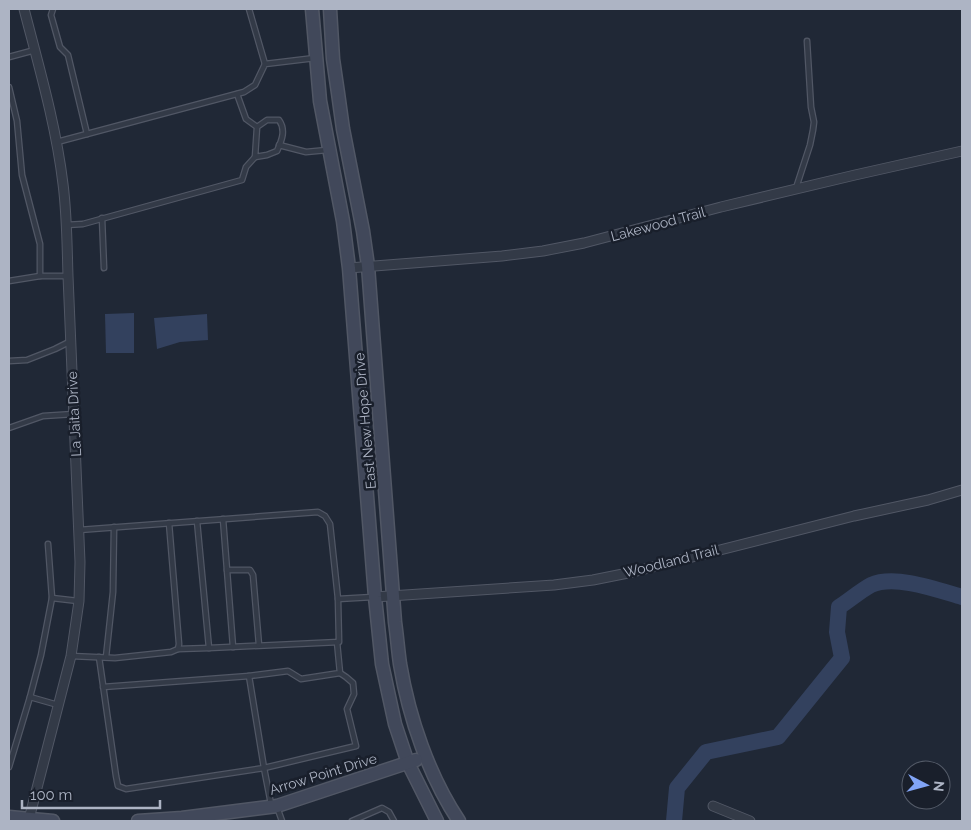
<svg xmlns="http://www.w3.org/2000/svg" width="971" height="830" font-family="Raleway,sans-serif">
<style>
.water{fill:#33415e}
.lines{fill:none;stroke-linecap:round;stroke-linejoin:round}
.river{stroke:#33415e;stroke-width:16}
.lane-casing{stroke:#515765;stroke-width:7}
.street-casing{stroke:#515765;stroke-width:11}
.secondary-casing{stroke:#515765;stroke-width:15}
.lane{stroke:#333a47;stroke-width:4.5}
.street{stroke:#333a47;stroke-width:9}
.secondary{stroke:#41485a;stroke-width:12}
.labels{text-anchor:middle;stroke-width:5;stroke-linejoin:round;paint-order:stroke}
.street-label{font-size:14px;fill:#adb4c4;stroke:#191f2b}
</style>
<rect width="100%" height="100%" fill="#202836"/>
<!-- water -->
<g class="water">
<polygon points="134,313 134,353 106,353 105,314"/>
<polygon points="207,314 208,340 180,342 157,349 154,318"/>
</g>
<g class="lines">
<!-- river -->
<path class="river" d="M674,821L677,788L706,752L778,737L833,669L842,658L837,632L839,607C850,600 860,591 871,585C895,574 938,590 962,597"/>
<defs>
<g id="lane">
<polyline points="53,9 51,15 60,47 68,55 87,134"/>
<polyline points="249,9 265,64"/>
<polyline points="9,57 35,50"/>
<polyline points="9,87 17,121 22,175 40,244 40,276"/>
<path d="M237,94L246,119L257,127L267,120H279C286,130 282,140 277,151L267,155L255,157L257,127"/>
<polyline points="57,142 244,92 255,85 265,64 315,58"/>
<polyline points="279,145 306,152 327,150"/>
<polyline points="796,188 810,145 813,130 814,122 811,107 807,41"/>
<polyline points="102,218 104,268"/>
<polyline points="66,225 83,224 242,180 246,167 255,157"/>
<polyline points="9,281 40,276 68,276"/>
<polyline points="9,361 27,360 55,349 71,341"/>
<polyline points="9,428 43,416 74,414"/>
<polyline points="223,519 233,647"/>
<polyline points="197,521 209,648 339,642 338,599"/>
<polyline points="79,530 318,512 325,516 330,524 338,599 373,597"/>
<polyline points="227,570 250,570 253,575 259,645"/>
<polyline points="52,598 78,601"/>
<polyline points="178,649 209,648"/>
<polyline points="71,656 115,658 171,652 178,649 179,644 169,523"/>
<polyline points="99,657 116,776 118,786 126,789 264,768 249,676 103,687"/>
<polyline points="106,657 113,592 114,527"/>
<polyline points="249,676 288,671 301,679 340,673 337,642"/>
<polyline points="30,697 58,705"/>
<polyline points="9,767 30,697 41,655 52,598 48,544"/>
<polyline points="271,804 264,768 356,746 347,709 354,694 353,683 346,677 340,673"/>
<polyline points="277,807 282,821"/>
<polyline points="352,821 382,808 389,812 394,821"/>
</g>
<g id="street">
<path d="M24,9C39,67 56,125 63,184C67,215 67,245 68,276L80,562L79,601L71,656L29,819"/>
<polyline points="349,268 502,256 543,251 584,243 721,207 855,175 962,151"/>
<polyline points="375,597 554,585 593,580 633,572 854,516 928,500 962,490"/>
<polyline points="713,806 750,821"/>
</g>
<g id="secondary">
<polyline points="312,9 320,101 343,221 349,268 375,597 382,664 395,724 408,763 437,821"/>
<path d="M330,9L333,59L338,93L343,129L363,231L368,266L395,622C397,636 398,650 400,664C409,718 429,776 459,821"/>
<polyline points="9,817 53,821"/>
<polyline points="138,821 182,818 277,806 416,760"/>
</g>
</defs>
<!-- lane casing -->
<use href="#lane" class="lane-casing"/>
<!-- street casing -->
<use href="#street" class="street-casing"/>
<!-- secondary casing -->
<use href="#secondary" class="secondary-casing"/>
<!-- lane -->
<use href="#lane" class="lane"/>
<!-- street -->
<use href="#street" class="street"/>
<!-- secondary -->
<use href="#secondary" class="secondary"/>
</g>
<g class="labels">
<!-- street labels -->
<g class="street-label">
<text transform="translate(658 224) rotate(-15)" y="5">Lakewood Trail</text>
<text transform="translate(74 414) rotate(-93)" y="5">La Jaita Drive</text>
<text transform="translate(365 421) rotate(-95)" y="5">East New Hope Drive</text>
<text transform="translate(671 561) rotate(-14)" y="5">Woodland Trail</text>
<text transform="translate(323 774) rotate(-17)" y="5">Arrow Point Drive</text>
</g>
</g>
<!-- border -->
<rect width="971" height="830" fill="none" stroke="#adb4c4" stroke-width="20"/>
<!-- north arrow -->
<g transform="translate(926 785) rotate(96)"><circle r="24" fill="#191f2b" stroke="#545b68"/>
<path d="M0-4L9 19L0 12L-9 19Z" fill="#81a4f6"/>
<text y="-8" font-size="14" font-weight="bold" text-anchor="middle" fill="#adb4c4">N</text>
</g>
<!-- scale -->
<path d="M22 800v8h138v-8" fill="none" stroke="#adb4c4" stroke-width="2.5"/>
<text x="30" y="800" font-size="15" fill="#adb4c4" stroke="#191f2b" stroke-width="4" paint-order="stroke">100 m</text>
</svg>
